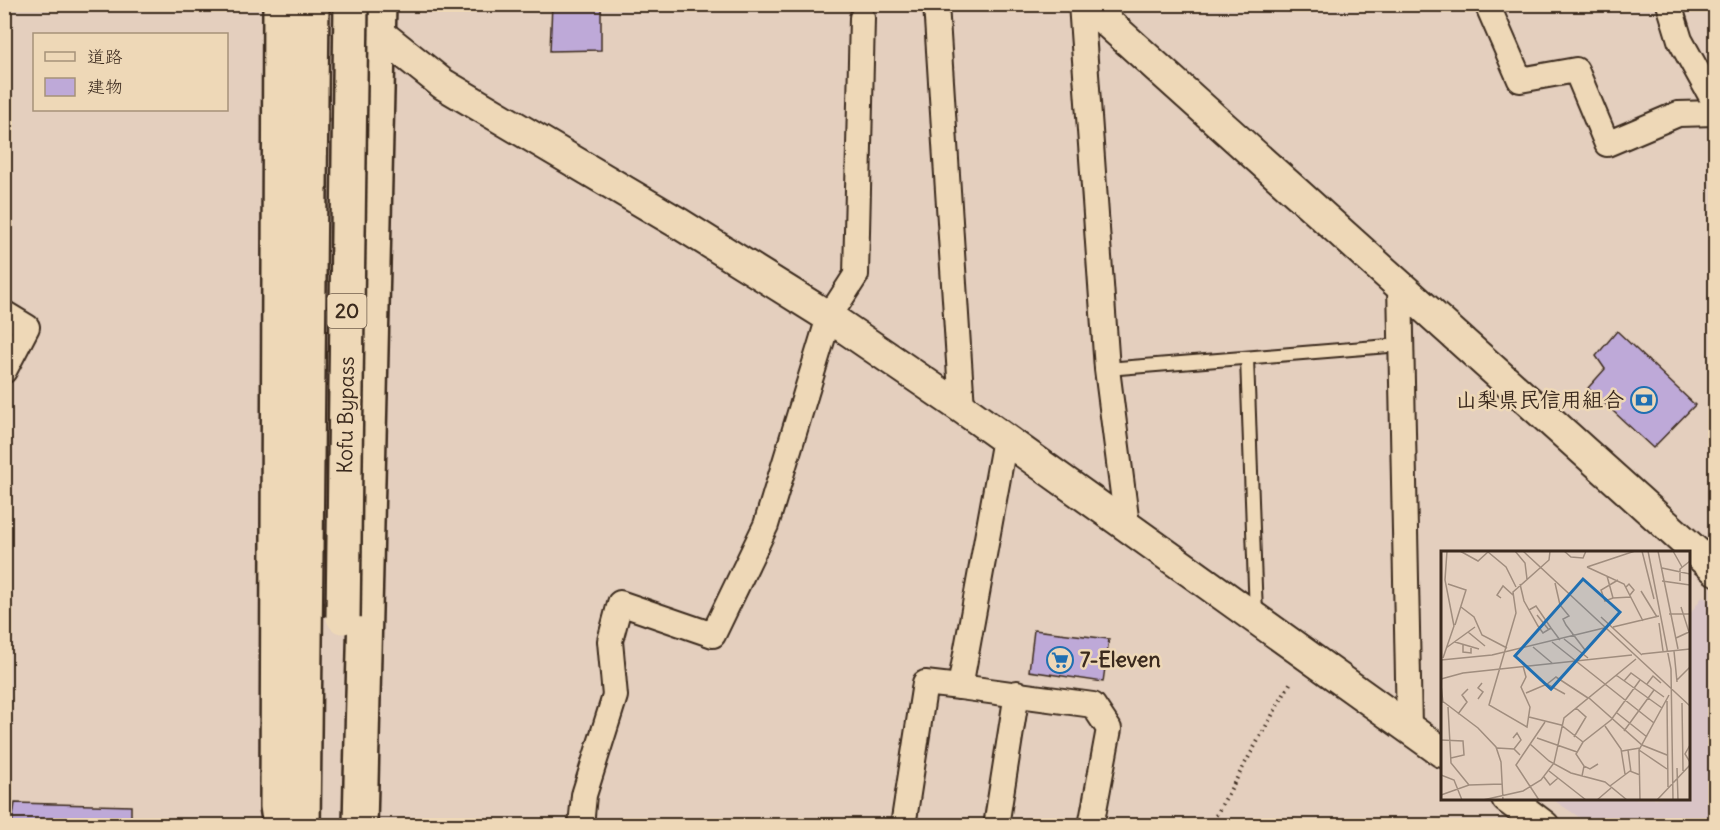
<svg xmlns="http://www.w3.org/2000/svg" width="1720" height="830" font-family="Delius,'Klee One',sans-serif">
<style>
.built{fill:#d9c4c6}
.building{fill:#bea9d8;stroke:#3b2a1e;stroke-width:1.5}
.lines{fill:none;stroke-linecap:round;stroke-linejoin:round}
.service-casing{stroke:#3b2a1e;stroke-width:16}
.minor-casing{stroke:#3b2a1e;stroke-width:28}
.tertiary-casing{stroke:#3b2a1e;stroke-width:34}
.trunk-casing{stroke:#3b2a1e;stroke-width:38}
.path{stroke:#3b2a1e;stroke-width:4;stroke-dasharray:1.5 4.5;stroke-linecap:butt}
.service{stroke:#eed8b7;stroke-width:12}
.minor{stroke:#eed8b7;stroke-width:24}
.tertiary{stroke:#eed8b7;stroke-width:30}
.trunk{stroke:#eed8b7;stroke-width:33}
.trunk-bridge-casing{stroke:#3b2a1e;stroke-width:38;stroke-linecap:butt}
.trunk-bridge{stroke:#eed8b7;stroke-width:33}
.labels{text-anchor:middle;stroke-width:5;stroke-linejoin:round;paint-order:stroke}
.shield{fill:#eed8b7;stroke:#715e4c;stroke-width:1.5}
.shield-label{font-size:20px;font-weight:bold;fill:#3b2a1e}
.poi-label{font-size:21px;font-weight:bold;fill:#3b2a1e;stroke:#eed8b7;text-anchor:end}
.street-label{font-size:21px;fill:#3b2a1e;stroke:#eed8b7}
.inset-road{fill:none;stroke:#a08d7e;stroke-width:1.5}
.view{fill:#1f6fb2;fill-opacity:0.15;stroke:#1f6fb2;stroke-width:3}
.inset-edge{fill:none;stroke:#3b2a1e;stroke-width:3}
</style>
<rect width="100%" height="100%" fill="#e4cfbe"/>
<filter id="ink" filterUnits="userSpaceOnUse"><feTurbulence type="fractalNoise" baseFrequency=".0167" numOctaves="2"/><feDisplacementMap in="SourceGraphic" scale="12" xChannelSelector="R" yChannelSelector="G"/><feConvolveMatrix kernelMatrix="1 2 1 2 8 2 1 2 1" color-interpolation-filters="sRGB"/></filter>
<g filter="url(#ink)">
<!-- built -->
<polygon class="built" points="1703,596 1715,608 1715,825 1591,825 1552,799 1688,798 1689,615"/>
<!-- building -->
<g class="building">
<polygon points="552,4 601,4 601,50 550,51"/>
<polygon points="1617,331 1695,405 1653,448 1588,388 1605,369 1596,356"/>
<polygon points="1034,630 1109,639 1103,682 1029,671"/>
<polygon points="15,803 131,806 131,825 12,825"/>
</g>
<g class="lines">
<defs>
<g id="service">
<polyline points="1247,358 1256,615"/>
<polyline points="1107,369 1401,345"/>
</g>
<g id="minor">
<polyline points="936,4 962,408"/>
<polyline points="1081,4 1107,369 1127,525"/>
<polyline points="1487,4 1520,80 1576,70 1607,144 1678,114 1716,113"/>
<polyline points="1669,4 1680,40 1716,105"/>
<polyline points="1400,284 1409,727"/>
<polyline points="4,313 27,327 4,371"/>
<polyline points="1005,439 960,687 1093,705 1109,729 1091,826"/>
<polyline points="581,826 584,795 615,696 610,641 620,603 713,635 766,525 829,317 856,275 862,18"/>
<polyline points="903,826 925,683 960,687"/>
<polyline points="996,826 1017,693"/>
</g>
<g id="tertiary">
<polyline points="1087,4 1716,570"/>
<polyline points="364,21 443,84 680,224 829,317 962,408 1442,752"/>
<polyline points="1507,798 1544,826"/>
</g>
<g id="trunk">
<polyline points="280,826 277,806 280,4"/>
<polyline points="303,826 312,4"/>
<polyline points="360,826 379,4"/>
</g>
</defs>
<!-- service casing -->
<use href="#service" class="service-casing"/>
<!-- minor casing -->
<use href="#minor" class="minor-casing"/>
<!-- tertiary casing -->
<use href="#tertiary" class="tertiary-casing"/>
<!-- trunk casing -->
<use href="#trunk" class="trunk-casing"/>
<!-- path -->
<polyline class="path" points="1210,826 1292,680"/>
<!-- service -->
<use href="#service" class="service"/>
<!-- minor -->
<use href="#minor" class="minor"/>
<!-- tertiary -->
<use href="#tertiary" class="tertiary"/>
<!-- trunk -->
<use href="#trunk" class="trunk"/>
<defs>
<polyline id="trunk-bridge" points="343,617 351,4"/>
</defs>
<!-- trunk-bridge casing -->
<use href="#trunk-bridge" class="trunk-bridge-casing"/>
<!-- trunk-bridge -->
<use href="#trunk-bridge" class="trunk-bridge"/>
</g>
</g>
<!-- icons -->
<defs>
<symbol id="bank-ring" viewBox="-11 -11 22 22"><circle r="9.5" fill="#eed8b7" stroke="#1f6fb2" stroke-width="1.5"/><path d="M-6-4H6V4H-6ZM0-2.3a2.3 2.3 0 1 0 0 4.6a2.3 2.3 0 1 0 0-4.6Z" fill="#1f6fb2"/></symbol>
<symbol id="supermarket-ring" viewBox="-11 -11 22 22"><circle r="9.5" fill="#eed8b7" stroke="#1f6fb2" stroke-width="1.5"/><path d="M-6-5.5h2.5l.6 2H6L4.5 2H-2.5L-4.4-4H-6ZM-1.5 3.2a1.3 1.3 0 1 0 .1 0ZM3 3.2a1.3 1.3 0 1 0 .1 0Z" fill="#1f6fb2"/></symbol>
</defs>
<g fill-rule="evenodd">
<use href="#bank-ring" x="1629" y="385" width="30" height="30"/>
<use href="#supermarket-ring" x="1045" y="645" width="30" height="30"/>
</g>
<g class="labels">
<!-- shield labels -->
<rect class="shield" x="327.5" y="294" width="39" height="34" rx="4.5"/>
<g class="shield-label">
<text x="347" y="318">20</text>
</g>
<!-- poi labels -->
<g class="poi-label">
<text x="1624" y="407">山梨県民信用組合</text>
<text x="1080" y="667" text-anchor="start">7-Eleven</text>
</g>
<!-- street labels -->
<g class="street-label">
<text transform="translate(346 415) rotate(-89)" y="7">Kofu Bypass</text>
</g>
</g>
<!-- overview -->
<g transform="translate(1441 551)">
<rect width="249" height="249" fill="#e4cfbe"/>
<path class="inset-road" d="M19,0L37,10L47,1L65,16L75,36M74,0L84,12L86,28M82,0L249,155M123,0L130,6L142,7L145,0M201,0L213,48M207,0L230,118L232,249M217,0L237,98M232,0L241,16M146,16L183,33L202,70M146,16L194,0M221,17L249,23M166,25L172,47L190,46M221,30L249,34M239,30V18L249,10M114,32L119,54L128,65L122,68L125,74L144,99M7,33L25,39L14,74M79,33L83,50L97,75L102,82L110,77L119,89M185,36L188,33L193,39L189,44M200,40L216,66M60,47L56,44L62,35L72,44M172,47L164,50L160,39L177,29M20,56L33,66L41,84L66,97M88,59L95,55L110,77M228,63H249M96,64L108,79M160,66L201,104M218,72L222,100M172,76L218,65M27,81L44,95M235,87L248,81L240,56M123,88L147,107M14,91L38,98M111,91L213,172M22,94V101L30,102V97M92,96L111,112M5,97L34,76M233,100L236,131M201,103L249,98M2,107L13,75L4,29L6,0M0,109L51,104L163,77M82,115L85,126L80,136L89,156L86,176L48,154L75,62L72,41L108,9L109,0M175,124L221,157M0,128L22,122L191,104M236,129L249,116M183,130L190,122L223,146M206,133L212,125L220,132M0,134L2,152M105,134L115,126L147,147M85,142L106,133L124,143M148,147L201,194L226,204M37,148L42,141L37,137L41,132M0,149L37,177L55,196L60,211L62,249M226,150L227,236M241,152L242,220M7,156L10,212L28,234M176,162L206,186M17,163L26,151L21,144L27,138M88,166L120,174L142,191M164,175L180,198L184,223M183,180L213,139M133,186L145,166L135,157M72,187L76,182L80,189L73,198M96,187L136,201M0,189L22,190L23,204L10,207M89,193L108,210L130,222L164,231L186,249M249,194L244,203L249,211M56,197L73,198L79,204M187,199L190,221M198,199L226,218M181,200L199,197M143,215L135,203L142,191L170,169L199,129M236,217L237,249M108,220L145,249M0,224L13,229L21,249M141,225L143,215L149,218L157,213M103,226L109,234L117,227M169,235L189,220L199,224M0,244L28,234L61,233M42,249L82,240L100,229L113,212L123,167L195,108M98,249L75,214L104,171M156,249L170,237M199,249L198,199L228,144M216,249L249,214"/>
<path class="view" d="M142,28L179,61L110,138L74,105Z"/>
<rect width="249" height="249" class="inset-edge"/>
</g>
<!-- margin -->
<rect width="1720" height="830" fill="none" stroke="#eed8b7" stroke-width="24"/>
<rect x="12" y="12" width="1696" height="806" fill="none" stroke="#3b2a1e" stroke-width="2" filter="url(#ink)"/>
<!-- legend -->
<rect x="33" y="33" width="195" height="78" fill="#eed8b7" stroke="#a6927a" stroke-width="1.5"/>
<rect x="45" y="52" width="30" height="9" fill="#eed8b7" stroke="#a6927a" stroke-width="1.5"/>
<text x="87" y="63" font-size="18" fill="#3b2a1e">道路</text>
<rect x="45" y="78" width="30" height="18" fill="#bea9d8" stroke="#a6927a" stroke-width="1.5"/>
<text x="87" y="93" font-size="18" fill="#3b2a1e">建物</text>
</svg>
